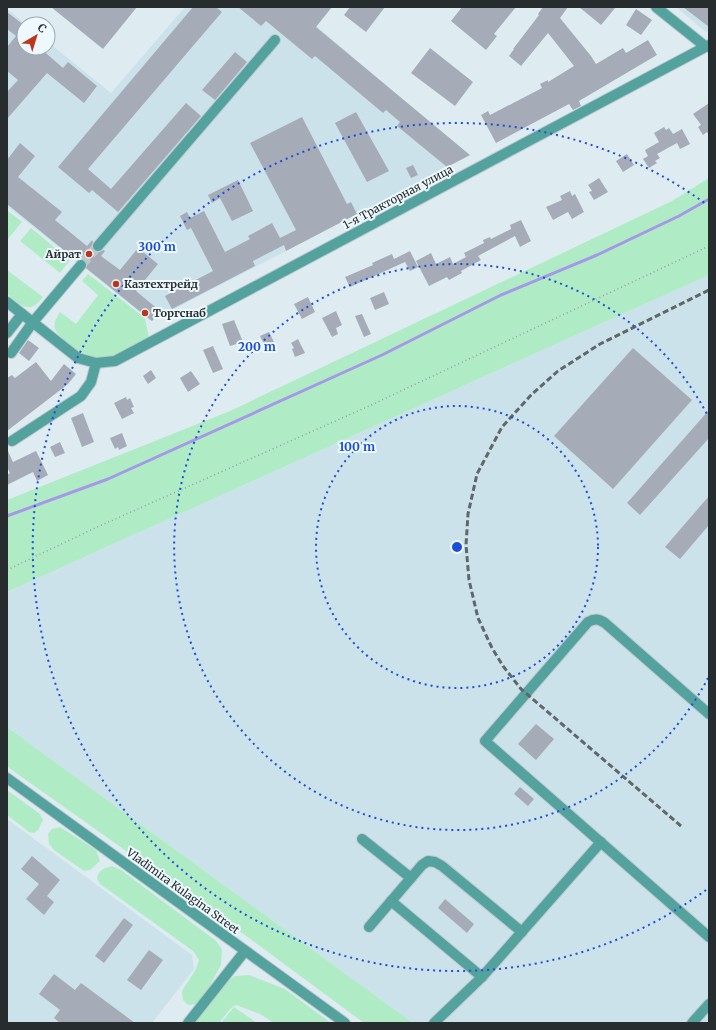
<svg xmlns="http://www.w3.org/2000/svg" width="716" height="1030" font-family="Merriweather,serif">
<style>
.built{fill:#cbe2eb}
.green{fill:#afecc6}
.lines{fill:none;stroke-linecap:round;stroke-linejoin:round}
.stream{stroke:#a698e6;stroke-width:3}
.building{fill:#a5acb7}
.minor-tunnel{stroke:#b9c6cb;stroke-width:10;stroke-dasharray:10 5;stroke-linecap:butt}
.minor-casing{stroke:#bdc9cf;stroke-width:12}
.path{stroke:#949ea3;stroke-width:1.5;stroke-dasharray:1 3;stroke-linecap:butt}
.minor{stroke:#54a29e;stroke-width:10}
.rail{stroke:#5f676a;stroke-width:3;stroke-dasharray:6 3;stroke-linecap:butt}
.ring{fill:none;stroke:#1d4ed8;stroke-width:2;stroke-dasharray:2 4}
.poi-dot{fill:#c0341d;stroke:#edf9fe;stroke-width:1.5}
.labels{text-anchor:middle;stroke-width:4;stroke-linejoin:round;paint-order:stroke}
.street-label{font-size:11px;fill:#272c2e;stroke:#edf9fe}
.poi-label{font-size:11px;font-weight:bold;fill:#272c2e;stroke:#edf9fe;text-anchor:start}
.centre{fill:#1d4ed8;stroke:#edf9fe;stroke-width:2}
.ring-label{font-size:12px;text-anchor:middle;font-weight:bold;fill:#1d4ed8;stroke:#edf9fe;stroke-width:4;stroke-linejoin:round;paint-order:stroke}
</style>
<rect width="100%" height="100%" fill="#deecf2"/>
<!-- built -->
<g class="built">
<polygon points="185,7 294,7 469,156 151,321 7,206 7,9 26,24 24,24 24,48 48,48 48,42 111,93"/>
<polygon points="676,7 709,7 709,30 706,32"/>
<polygon points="709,275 709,1023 413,1023 7,727 7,592"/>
<polygon points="7,819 192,955 194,969 152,1023 7,1023"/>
</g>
<!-- green -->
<g class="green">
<polygon points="709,178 709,275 7,592 7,500 230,411 672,201"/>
<polygon points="7,210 22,222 7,240"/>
<polygon points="31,228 70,260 60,273 20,241"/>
<path d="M7,270L43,297C29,316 21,305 7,294Z"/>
<path d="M88,274L145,318L149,338C138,343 117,355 107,358C101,359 93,358 88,356C80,353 58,337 55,329C53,323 57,317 60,312L76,324L98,295L82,281Z"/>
<polygon points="7,727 413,1023 364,1023 249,938 16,773 7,766"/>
<polygon points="7,790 40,814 43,820 38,830 34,833 29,832 7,815"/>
<polygon points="60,827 96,850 100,861 90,870 84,871 54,850 49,844 48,834 52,829"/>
<path d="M112,866L121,870L215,940L222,949L221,965L208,989L196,1004L188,1005L183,1000L182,991L196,969L199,960L193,951L100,884L97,879C98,870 104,868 112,866Z"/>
<polygon points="249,975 285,989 331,1023 274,1023 260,1014 236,1005 231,1008 219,1023 192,1023 226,982 235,976"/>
<polygon points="234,1007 257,1023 221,1023"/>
</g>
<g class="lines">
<!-- stream -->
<polyline class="stream" points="7,516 108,479 382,355 501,295 597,255 679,216 709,199"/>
</g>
<!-- building -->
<g class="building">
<polygon points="51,7 137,7 103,49"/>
<polygon points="193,7 216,7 222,12 88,169 111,189 186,103 201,116 118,212 92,190 89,193 58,167"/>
<polygon points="238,7 332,7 316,27 470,155 447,167 397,126 400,122 386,110 383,113 315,56 312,59 266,21 261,26"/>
<polygon points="350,7 385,7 366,32 344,15"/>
<polygon points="462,7 516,7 494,34 497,36 486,50 451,21"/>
<polygon points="543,7 568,7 560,18 591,56 596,64 623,48 626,53 648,40 657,55 579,101 581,106 573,110 569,104 496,143 481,115 488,111 490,115 542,88 540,84 548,80 548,82 574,66 548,33 521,66 509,56 514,49 513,49 539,15 538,14"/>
<polygon points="579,7 616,7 601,25"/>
<polygon points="683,7 709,7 709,27"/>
<polygon points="636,9 652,20 641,35 626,25"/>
<polygon points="7,12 24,25 24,48 40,48 63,68 68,62 97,86 84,103 47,73 7,119 7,92 18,80 7,71 7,47 16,36 7,29"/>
<polygon points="430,48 473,82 455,106 411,73"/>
<polygon points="235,52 247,62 215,100 202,90"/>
<polygon points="709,103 709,135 707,132 703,135 698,127 701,125 693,114"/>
<polygon points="356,112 389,171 367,182 335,123"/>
<polygon points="302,117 347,204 351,202 357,214 286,251 284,245 253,261 255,266 172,309 165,296 213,271 191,228 187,230 180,216 187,212 190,218 204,211 225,252 250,239 248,236 272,223 280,238 296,230 250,143"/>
<polygon points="664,127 666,130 669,128 673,134 682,129 690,144 680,149 677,143 657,154 660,158 655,161 657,163 649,168 643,159 648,156 645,150 659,142 654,133"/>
<polygon points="20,143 35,156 18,177 62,212 55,220 87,246 92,240 93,242 92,245 94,251 100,252 103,250 105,251 101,256 120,270 138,248 158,264 136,291 160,311 152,321 86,268 87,263 85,260 82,259 76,260 7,204 7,160"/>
<polygon points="627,154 634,165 623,172 616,161"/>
<polygon points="413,165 418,175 411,178 406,168"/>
<polygon points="599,178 608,192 594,200 589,192 592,191 588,185"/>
<polygon points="238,180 253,211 232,221 220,198 212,203 208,195"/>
<polygon points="570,191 572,196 575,194 584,212 572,219 568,212 553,220 546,207 562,200 560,196"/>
<polygon points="521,220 531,241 520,247 515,236 478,256 481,260 461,271 462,273 449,280 447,277 429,286 416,261 431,253 436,264 450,257 453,264 466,257 464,253 484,243 483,240 490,237 491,239 511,229 510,225"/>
<polygon points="410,251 418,267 410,271 405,262 350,287 345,277 373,265 372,263 392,254 394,259"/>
<polygon points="384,292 389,304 375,310 370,298"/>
<polygon points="308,297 315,312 302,319 294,304"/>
<polygon points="336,311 342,325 336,328 338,334 332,337 322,318"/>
<polygon points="362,314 371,334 364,337 355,316"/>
<polygon points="234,320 243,342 230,346 222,324"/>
<polygon points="269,332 276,346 267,350 260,336"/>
<polygon points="298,339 305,353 295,357 292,349 294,348 291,343"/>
<polygon points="28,340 39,348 29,361 19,353"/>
<polygon points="213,346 223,369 213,373 203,350"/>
<polygon points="633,348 692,400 613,489 554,436"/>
<polygon points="36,362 51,381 64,364 76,374 68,384 7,431 7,378 12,375 15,378"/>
<polygon points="151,370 156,378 148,384 143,376"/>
<polygon points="191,371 200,384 188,392 180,378"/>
<polygon points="126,397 127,400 130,398 134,407 131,408 134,413 122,419 114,403"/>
<polygon points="709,410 709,438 640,515 627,503"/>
<polygon points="83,413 94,442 82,447 71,418"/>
<polygon points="122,433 127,446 119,450 118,447 115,449 110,438"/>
<polygon points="60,442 65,453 55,457 50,447"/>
<polygon points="7,449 13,462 36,451 48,475 37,481 33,472 7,485 7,475 10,473 7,467"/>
<polygon points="709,496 709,525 680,559 665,547"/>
<polygon points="536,724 554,739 536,760 518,744"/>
<polygon points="520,787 534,799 528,806 514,794"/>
<polygon points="32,856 60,880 47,896 54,902 44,915 26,899 39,884 21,869"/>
<polygon points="445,899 474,924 467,933 438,908"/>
<polygon points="124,918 133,925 104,963 95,956"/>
<polygon points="149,950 163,960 141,990 127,980"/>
<polygon points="54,974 75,990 81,983 135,1023 60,1023 54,1018 60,1010 39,994"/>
</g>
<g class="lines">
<!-- minor-tunnel -->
<polyline class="minor-tunnel" points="81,265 98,246"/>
<defs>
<g id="minor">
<polyline points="656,7 706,47"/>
<polyline points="98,246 275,40"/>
<polyline points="7,302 78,358 96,363 115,361 709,45"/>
<polyline points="7,333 22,314"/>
<polyline points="11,353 33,322 81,265"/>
<polyline points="12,441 81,396 91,382 96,363"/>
<path d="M709,714L605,623C599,619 595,618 588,622L485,741L709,937"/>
<polyline points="7,778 345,1023"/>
<polyline points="362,839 411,878"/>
<polyline points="391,901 482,977"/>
<polyline points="369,927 422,865 428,861 435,862 442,866 522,932"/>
<polyline points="188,1023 245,951"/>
<polyline points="434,1023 482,977 601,842"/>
<polyline points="692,1023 709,1004"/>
</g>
</defs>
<!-- minor casing -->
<use href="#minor" class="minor-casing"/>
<!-- path -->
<polyline class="path" points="7,570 95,528 367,407 709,246"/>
<!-- minor -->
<use href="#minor" class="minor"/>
<!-- rail -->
<polyline class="rail" points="681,826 521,689 503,666 492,648 478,618 469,580 466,545 468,514 477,474 502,427 532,394 558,371 600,344 709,290"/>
</g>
<!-- distance rings -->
<g class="ring">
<circle cx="457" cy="547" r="141"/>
<path d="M708 678A283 283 0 1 1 708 416"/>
<path d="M706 890A424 424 0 1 1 706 204"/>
</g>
<!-- markers -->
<g class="poi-dot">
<circle cx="89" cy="254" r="4"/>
<circle cx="116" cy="284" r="4"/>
<circle cx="145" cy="313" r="4"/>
</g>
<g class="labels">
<!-- street labels -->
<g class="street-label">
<text transform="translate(398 197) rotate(-28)" y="4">1-я Тракторная улица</text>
<text transform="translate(183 891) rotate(36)" y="4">Vladimira Kulagina Street</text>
</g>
<!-- poi labels -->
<g class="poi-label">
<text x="81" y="258" text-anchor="end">Айрат</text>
<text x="124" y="288">Казтехтрейд</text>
<text x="153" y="317">Торгснаб</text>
</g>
</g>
<circle cx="457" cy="547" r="6" class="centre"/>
<g class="ring-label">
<text x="157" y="251">300 m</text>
<text x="257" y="351">200 m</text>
<text x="357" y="451">100 m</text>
</g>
<!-- border -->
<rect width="716" height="1030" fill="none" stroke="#272c2e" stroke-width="16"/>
<!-- north arrow -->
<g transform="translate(36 36) rotate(38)"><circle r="19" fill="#edf9fe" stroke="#9ea7ab"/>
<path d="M0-3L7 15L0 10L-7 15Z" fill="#c0341d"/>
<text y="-6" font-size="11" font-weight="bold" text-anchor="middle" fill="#272c2e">С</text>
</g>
</svg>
